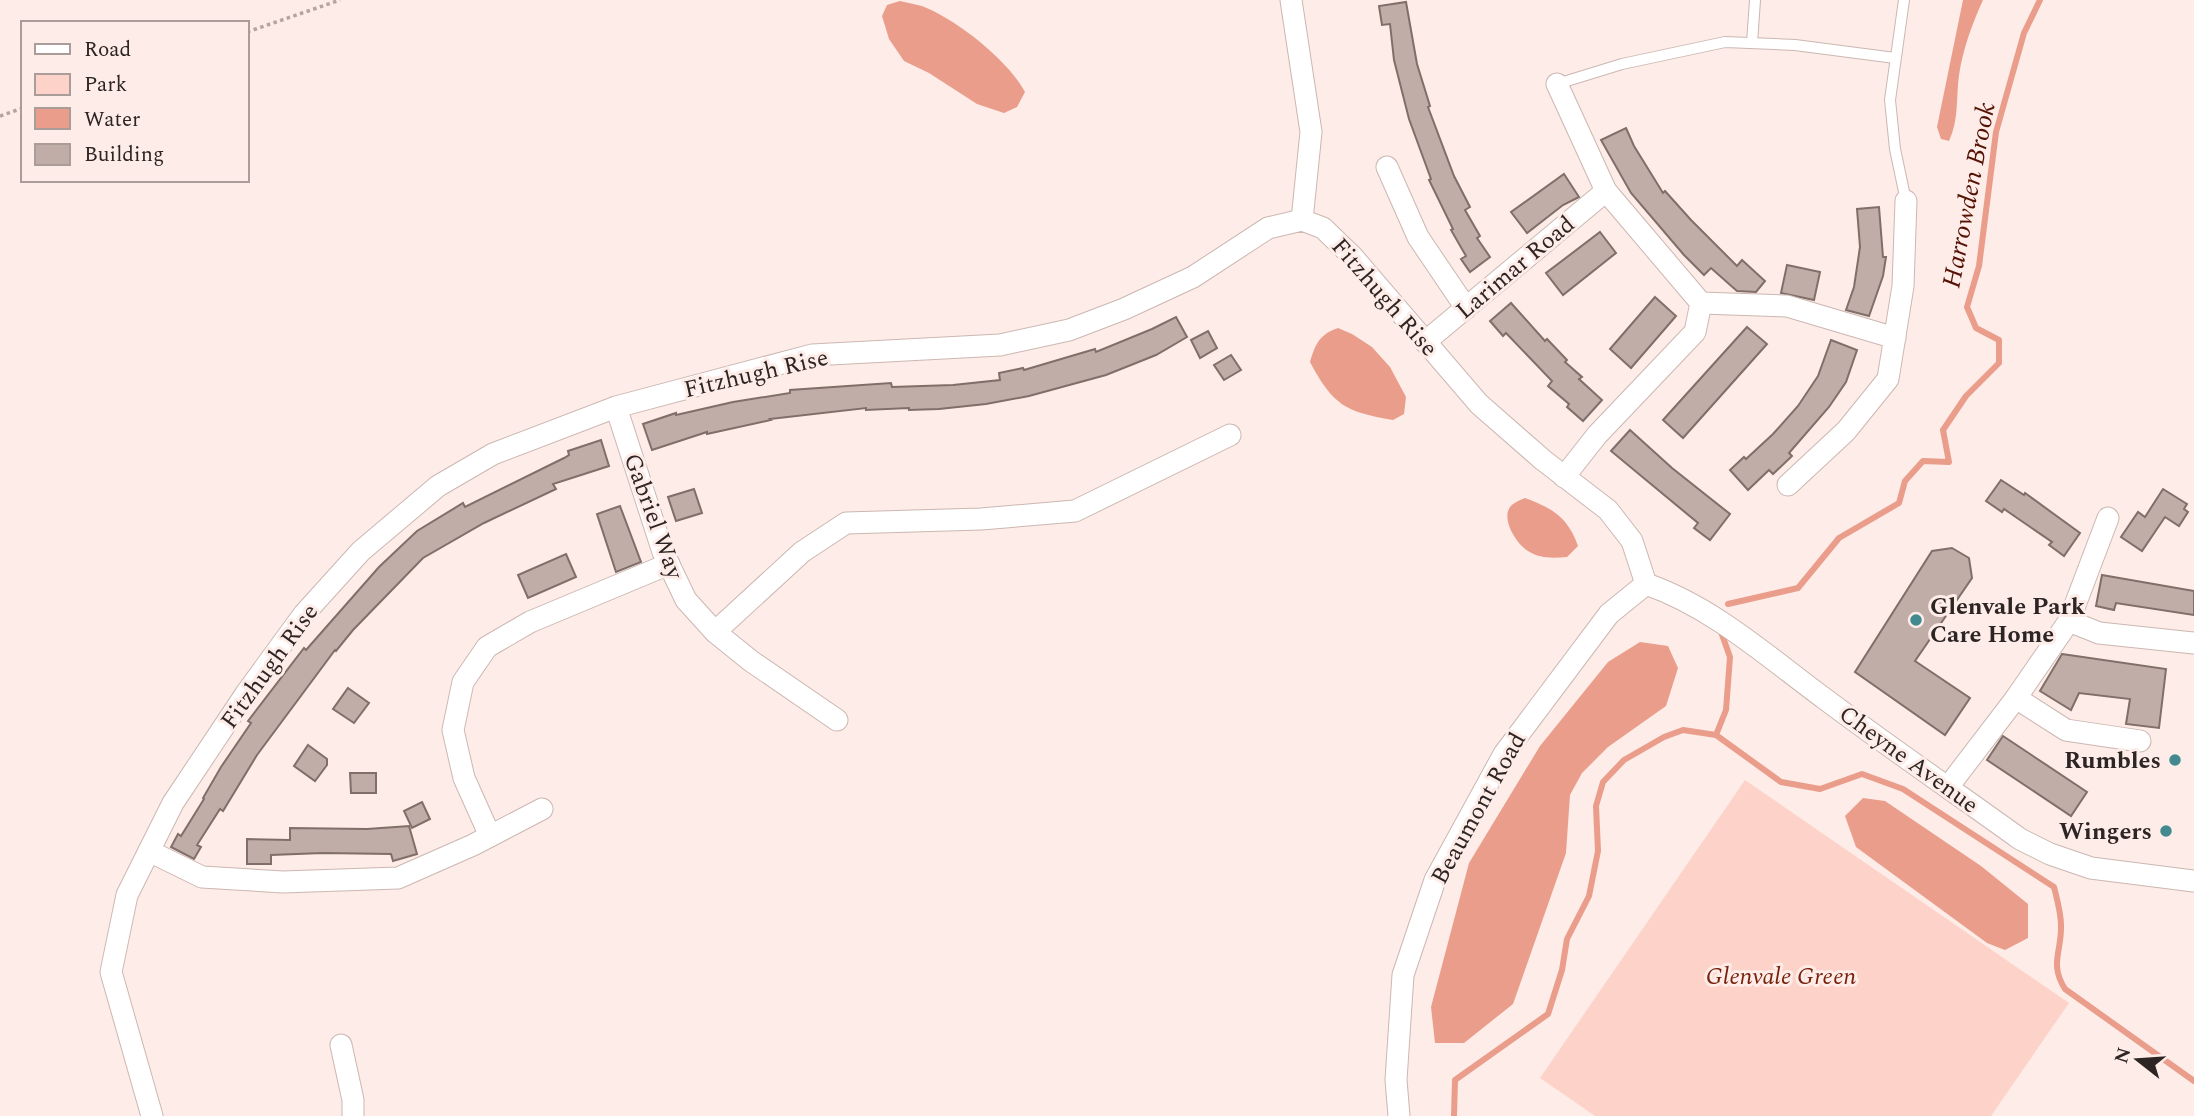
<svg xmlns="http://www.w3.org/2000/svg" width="2194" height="1116" font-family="Spectral,serif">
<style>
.green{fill:#fdd3c9}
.water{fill:#ea9d8b}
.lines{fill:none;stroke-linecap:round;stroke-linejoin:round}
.stream{stroke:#ea9d8b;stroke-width:6}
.building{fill:#c1ada8;stroke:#806e69;stroke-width:2}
.service-casing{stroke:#ccb7b2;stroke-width:12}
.minor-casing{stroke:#ccb7b2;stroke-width:23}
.path{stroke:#b2a5a1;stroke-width:3.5;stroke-dasharray:3.5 3.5;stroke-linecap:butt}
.service{stroke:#fff;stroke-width:10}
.minor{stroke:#fff;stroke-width:21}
.poi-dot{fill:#428a8f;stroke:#fdece7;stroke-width:2.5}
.labels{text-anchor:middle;stroke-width:6;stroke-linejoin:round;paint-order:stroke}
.street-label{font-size:24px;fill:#2d2523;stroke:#fdece7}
.poi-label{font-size:24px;font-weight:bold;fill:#2d2523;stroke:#fdece7;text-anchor:end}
.park-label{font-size:24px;font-style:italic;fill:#79200b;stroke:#fdece7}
.water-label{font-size:26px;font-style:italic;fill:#551103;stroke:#fdece7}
</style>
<rect width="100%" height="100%" fill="#fdece7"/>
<!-- green -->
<polygon class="green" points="1745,780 2069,1003 1991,1116 1595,1116 1540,1078"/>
<!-- water -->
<g class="water">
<path d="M1963,0H1983C1972,24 1963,49 1959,75C1956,97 1959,120 1949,141L1941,139L1937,127Z"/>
<path d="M900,1C907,3 915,4 922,6C956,19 1008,60 1025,92L1017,107L1004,113L977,104L929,73L904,61L889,39L882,16L887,5Z"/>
<path d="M1338,328L1352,334L1372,347L1390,367L1406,397L1404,414L1393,420C1345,412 1333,405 1310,362C1315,344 1320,334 1338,328Z"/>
<path d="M1525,498C1552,508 1568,517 1578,546L1567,557C1554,558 1540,559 1528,551C1517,544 1501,520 1510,507C1513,503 1520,500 1525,498Z"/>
<polygon points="1640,642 1668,646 1678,668 1666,706 1608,747 1582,773 1570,795 1566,853 1513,1004 1464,1043 1435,1043 1431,1007 1469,863 1540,746 1608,662"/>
<polygon points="1863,798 1885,801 1981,866 2028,904 2028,938 2005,950 1987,943 1856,847 1845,816"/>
</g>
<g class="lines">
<!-- stream -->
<g class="stream">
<polyline points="1728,604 1798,588 1839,538 1899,503 1905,481 1923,461 1949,462 1943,430 1966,396 1999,363 1999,340 1976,328 1967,307 1979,266 1996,132 2024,33 2040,0"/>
<polyline points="1716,735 1726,710 1730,657 1720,629"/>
<path d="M1454,1116L1455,1080L1548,1014L1562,970L1567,939L1589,896L1598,851L1596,806L1603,782L1624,760L1664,737L1683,730L1716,735L1781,782L1820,789L1862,774L1903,789L2054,887C2057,899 2061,913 2061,925C2062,951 2049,964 2065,989L2194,1081"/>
</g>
</g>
<!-- building -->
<g class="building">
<polygon points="1406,2 1417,64 1430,106 1428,107 1454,176 1470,207 1465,210 1480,236 1477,238 1490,257 1470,272 1461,259 1466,256 1451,230 1453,229 1429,180 1431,179 1409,119 1394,60 1390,24 1382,25 1379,6"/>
<polygon points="1626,128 1634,146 1663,193 1665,191 1691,220 1737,266 1742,260 1765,281 1756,292 1737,291 1711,268 1704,275 1684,255 1631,193 1601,140"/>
<polygon points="1564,174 1579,197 1563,205 1527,233 1511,212"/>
<polygon points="1879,207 1883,257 1886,257 1883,276 1869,316 1846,310 1854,287 1860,247 1857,209"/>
<polygon points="1600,232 1616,253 1563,295 1546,273"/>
<polygon points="1787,265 1820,272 1814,300 1781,293"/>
<polygon points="1655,297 1676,316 1631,368 1610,349"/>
<polygon points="1511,303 1545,341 1547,339 1567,360 1565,362 1582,377 1579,379 1602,400 1583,421 1567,407 1569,404 1548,386 1552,381 1506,333 1503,336 1490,321"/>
<polygon points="1176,317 1187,337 1156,355 1106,375 1029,396 986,404 939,409 909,410 909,408 866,410 866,408 770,419 771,420 707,434 707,432 652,450 643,424 676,413 676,415 733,402 790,393 790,390 891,383 892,387 953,385 1000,380 999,373 1023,368 1024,370 1095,349 1096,352 1152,329"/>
<polygon points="1747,327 1767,344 1683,438 1663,420"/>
<polygon points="1208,331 1217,348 1200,358 1191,340"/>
<polygon points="1831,340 1857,350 1846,382 1829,407 1789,453 1792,456 1773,474 1769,470 1748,490 1730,470 1744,457 1746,459 1773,434 1798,406 1818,376"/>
<polygon points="1231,355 1241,370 1224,380 1214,365"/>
<polygon points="1630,430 1672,468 1730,514 1710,540 1694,528 1698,523 1611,451"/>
<polygon points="601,440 609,466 553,484 556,489 484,523 423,558 353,630 336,651 335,650 257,755 223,811 220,809 197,845 201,847 194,859 171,847 178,834 181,836 204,799 203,798 221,767 251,723 248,721 304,648 306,650 379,567 417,531 463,503 465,507 564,458 569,455 568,451"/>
<polygon points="2001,480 2024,495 2025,493 2080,533 2064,556 2049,545 2052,542 2004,509 2002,512 1986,501"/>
<polygon points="694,489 702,513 676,521 668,497"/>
<polygon points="2163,489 2187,504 2184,509 2188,512 2179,526 2165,517 2142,551 2121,537 2138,512 2145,517"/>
<polygon points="620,506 641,562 616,572 597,514"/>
<polygon points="1952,548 1969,558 1972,578 1915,661 1970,698 1945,735 1855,672 1932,551"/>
<polygon points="566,554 576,577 528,598 518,575"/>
<polygon points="2102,575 2194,591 2194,615 2116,603 2114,610 2096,606"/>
<polygon points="2062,654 2166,669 2159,728 2126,724 2130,699 2079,693 2071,710 2040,691"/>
<polygon points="348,688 369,703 354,723 333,709"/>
<polygon points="2003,736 2087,792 2071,816 1987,760"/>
<polygon points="308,745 327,759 327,765 315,781 294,766"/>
<polygon points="350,773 376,773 376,793 351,793"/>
<polygon points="422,802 430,819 412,828 404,811"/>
<polygon points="409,826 417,854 393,861 391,854 323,853 271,855 271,864 247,864 247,839 290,840 290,828 367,829"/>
</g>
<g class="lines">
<defs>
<g id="service">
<polyline points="1904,0 1890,100 1895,149 1906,201"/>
<polyline points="1752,43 1755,0"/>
<polyline points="1557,84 1622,64 1725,42 1795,45 1895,58"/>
</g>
<g id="minor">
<polyline points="1291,0 1311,132 1302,220"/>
<polyline points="1557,84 1606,191 1701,303 1695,332 1597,435 1564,477"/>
<polyline points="1387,167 1418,237 1466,308"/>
<polyline points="1701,303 1787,306 1895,338"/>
<polyline points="1425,342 1606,191"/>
<polyline points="616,407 663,552 686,600 715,632 751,661 837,720"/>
<polyline points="1788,485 1846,431 1888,379 1903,286 1906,201"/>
<path d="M1646,584C1713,607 1768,657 1825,699C1889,747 1955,792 2020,839L2050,854L2091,868L2194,881"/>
<polyline points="2069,621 2099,633 2194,643"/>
<polyline points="715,632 802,552 846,523 981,519 1075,511 1230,435"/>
<polyline points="2016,698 2066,730 2140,741"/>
<polyline points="1948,787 2016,698 2069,621 2108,518"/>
<polyline points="490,836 464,778 453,730 463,682 487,647 530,622 669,564"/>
<polyline points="149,851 202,877 283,882 398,878 473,845 542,809"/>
<polyline points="341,1045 353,1100 353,1116"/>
<polyline points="152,1116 111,972 127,895 173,803 247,692 304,614 361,551 438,486 493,454 616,407 812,355 1000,345 1069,330 1124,309 1193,277 1268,228 1302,220 1323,228 1352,256 1479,404 1543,460 1608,510 1632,541 1646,584"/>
<polyline points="1399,1116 1396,1080 1403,975 1435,880 1504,754 1609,614 1646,584"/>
</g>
</defs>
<!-- service casing -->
<use href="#service" class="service-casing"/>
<!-- minor casing -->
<use href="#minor" class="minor-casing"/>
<!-- path -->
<g class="path">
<polyline points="247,32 340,0"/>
<polyline points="0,116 23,108"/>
</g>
<!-- service -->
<use href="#service" class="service"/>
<!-- minor -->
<use href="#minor" class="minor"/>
</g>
<!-- markers -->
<g class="poi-dot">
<circle cx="1916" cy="620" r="7"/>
<circle cx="2175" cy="760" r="7"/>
<circle cx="2166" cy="831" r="7"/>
</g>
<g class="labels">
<!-- street labels -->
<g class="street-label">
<text transform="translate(1515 267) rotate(-40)" y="8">Larimar Road</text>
<text transform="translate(1385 297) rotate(49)" y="8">Fitzhugh Rise</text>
<text transform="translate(756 373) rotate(-13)" y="8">Fitzhugh Rise</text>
<text transform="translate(654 516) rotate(70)" y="8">Gabriel Way</text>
<text transform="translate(269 666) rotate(-54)" y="8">Fitzhugh Rise</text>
<text transform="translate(1909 759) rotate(36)" y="8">Cheyne Avenue</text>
<text transform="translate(1478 808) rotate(-61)" y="8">Beaumont Road</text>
</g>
<!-- poi labels -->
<g class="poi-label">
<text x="1930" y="614" text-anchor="start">Glenvale Park<tspan x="1930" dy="28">Care Home</tspan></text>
<text x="2161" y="768">Rumbles</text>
<text x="2152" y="839">Wingers</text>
</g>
<!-- park labels -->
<g class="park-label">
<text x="1781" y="984">Glenvale Green</text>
</g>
<!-- water labels -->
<g class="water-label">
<text transform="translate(1968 195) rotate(-79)" y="9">Harrowden Brook</text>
</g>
</g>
<!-- legend -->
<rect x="21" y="21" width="228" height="161" fill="#fdece7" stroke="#aa9c99" stroke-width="2"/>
<rect x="35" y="44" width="35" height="10" fill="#ffffff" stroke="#aa9c99" stroke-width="2"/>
<text x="84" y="56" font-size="21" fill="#2d2523">Road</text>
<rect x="35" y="74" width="35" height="21" fill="#fdd3c9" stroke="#aa9c99" stroke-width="2"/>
<text x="84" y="91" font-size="21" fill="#2d2523">Park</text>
<rect x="35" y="108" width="35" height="21" fill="#ea9d8b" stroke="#aa9c99" stroke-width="2"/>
<text x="84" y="126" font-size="21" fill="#2d2523">Water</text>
<rect x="35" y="144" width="35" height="21" fill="#c1ada8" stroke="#aa9c99" stroke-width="2"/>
<text x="84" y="161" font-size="21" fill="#2d2523">Building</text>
<!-- north arrow -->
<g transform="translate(2138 1060) rotate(287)" stroke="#fdece7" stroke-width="5" paint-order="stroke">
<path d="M0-5L12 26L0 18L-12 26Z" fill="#2d2523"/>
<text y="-10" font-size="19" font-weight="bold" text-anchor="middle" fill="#2d2523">N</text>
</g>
</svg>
